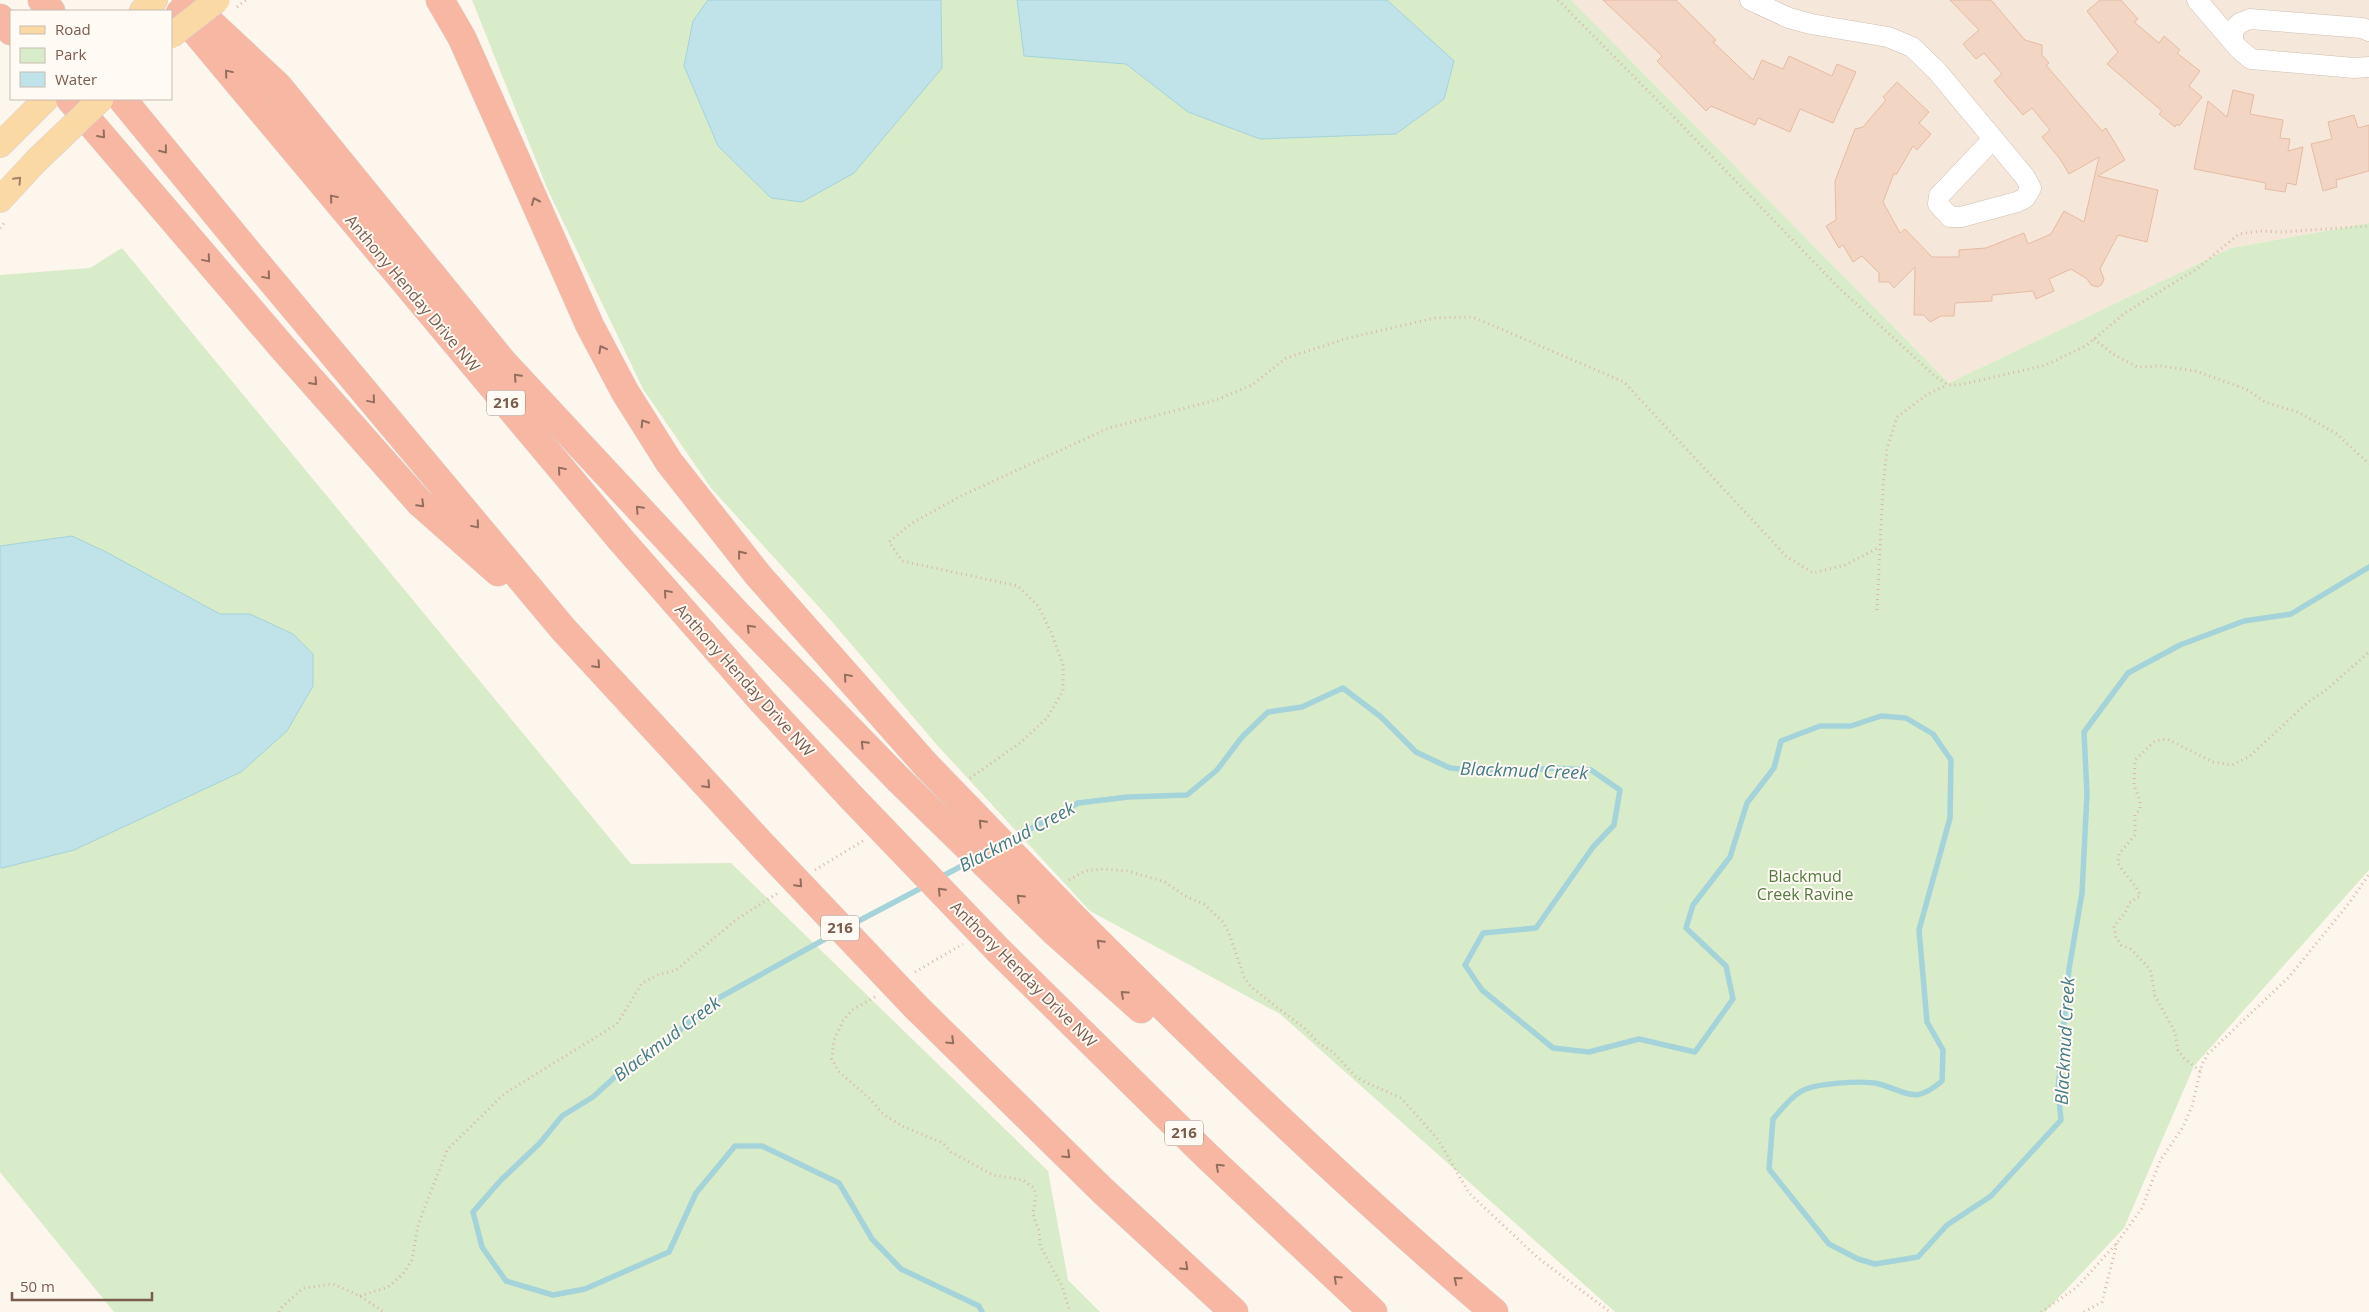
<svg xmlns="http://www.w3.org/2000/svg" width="2369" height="1312" font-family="'Open Sans',sans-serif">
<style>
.residential{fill:#f5e8da}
.green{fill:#d8ecc9}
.water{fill:#bfe3e8;stroke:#a5d3da}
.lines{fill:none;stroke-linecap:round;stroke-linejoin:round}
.stream{stroke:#a5d3da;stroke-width:5.5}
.building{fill:#f3d5c3;stroke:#e6bba3}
.minor-casing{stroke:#d1beb0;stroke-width:21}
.major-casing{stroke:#dad1cd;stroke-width:26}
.highway-casing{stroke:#dad1cd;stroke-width:29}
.path{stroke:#d9b8a5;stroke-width:3;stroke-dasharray:1 4;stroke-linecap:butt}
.minor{stroke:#fff;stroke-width:20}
.major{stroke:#fbd9a5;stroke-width:25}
.highway{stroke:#f7b7a3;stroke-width:28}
.major-bridge-casing{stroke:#dad1cd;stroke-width:26;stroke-linecap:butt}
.highway-bridge-casing{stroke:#dad1cd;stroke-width:29;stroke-linecap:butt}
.path-bridge{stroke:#d9b8a5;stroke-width:3;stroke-dasharray:1 4;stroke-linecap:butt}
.major-bridge{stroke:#fbd9a5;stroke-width:25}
.highway-bridge{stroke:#f7b7a3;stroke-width:28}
.oneway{stroke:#936e5e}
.oneway2{stroke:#a18267}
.labels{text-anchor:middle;stroke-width:4;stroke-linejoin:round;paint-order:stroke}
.shield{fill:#fffaf3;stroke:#a28b7f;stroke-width:1}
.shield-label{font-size:15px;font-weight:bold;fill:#7a5c4d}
.street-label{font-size:16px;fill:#7a5c4d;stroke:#fffaf3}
.park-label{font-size:16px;fill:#537a41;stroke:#fffaf3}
.water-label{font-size:18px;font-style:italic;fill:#437c86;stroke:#fffaf3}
</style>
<rect width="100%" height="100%" fill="#fdf6ec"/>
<!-- residential -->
<polygon class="residential" points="1571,0 2369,0 2369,223 2231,248 1949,383"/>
<!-- green -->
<g class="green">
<polygon points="472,0 1571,0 1949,383 2231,248 2369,223 2369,870 2194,1066 2124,1228 2045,1312 1615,1312 1280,1014 1090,911 937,745 828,617 711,488 643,389 547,188"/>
<polygon points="122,248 631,864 731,863 1048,1171 1068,1280 1100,1312 114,1312 0,1172 0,275 90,268"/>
</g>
<!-- water -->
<g class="water">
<polygon points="708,0 941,0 942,68 854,173 802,202 771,198 718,146 684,66 693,21"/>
<polygon points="1017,0 1387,0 1454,61 1444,99 1396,134 1260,139 1188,112 1126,64 1024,56"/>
<polygon points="72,536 106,552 220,614 250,614 293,634 313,654 313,686 287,731 241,772 74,850 2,868 0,867 0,546"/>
</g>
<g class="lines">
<!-- stream -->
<g class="stream">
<path d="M1010,840L1078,803L1128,797L1187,795L1217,770L1242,737L1268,712L1302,707L1343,688L1381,717L1416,752L1450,768L1502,773L1553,768L1591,770L1620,790L1614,825L1593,847L1536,928L1483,933L1465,965L1482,990L1553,1048L1589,1052L1639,1039L1695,1052L1733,999L1726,966L1686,928L1693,905L1730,857L1747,803L1774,768L1781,741L1820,726H1851L1881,716L1906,718L1933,734L1951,760L1950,818L1919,930L1927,1022L1943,1050L1942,1081C1914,1105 1908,1092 1879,1084C1864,1080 1813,1083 1800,1092C1790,1098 1781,1110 1773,1119L1769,1169L1829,1244L1858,1259L1875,1264L1918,1257L1947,1225L1991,1196L2061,1120L2058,1090L2069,969L2082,893L2087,794L2084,732L2128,673L2180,645L2244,621L2291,614L2369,567"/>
<polyline points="939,878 971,861"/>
<polyline points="849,926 925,886"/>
<polyline points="836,933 715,1000 674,1035 629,1064 593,1097 562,1116 540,1143 501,1180 473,1212 482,1247 506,1281 553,1295 585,1289 669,1252 696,1193 735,1146 762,1146 839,1183 872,1239 901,1269 979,1306 982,1312"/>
</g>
</g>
<!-- building -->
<g class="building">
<polygon points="1603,0 1676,0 1716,40 1713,42 1753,80 1762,60 1783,69 1789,56 1832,76 1837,64 1856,72 1833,123 1800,109 1790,132 1758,118 1755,125 1711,106 1706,111 1657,61 1662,56"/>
<polygon points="1950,0 1991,0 2025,40 2042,45 2042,55 2049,63 2046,65 2102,131 2106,128 2125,160 2098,176 2158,190 2147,242 2118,235 2100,269 2104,279 2102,284 2098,287 2091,285 2087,279 2071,269 2049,279 2054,291 2036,299 2033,291 1992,295 1992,301 1955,303 1954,316 1941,316 1930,322 1924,315 1914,315 1915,267 1894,288 1889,282 1879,282 1879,273 1862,256 1853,262 1843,245 1839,248 1826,226 1836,220 1835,181 1855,129 1863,127 1886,100 1883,97 1897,82 1929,112 1919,123 1931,134 1917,150 1913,146 1896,175 1894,173 1883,202 1900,233 1905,229 1932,257 1959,257 1959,250 1986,248 2024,233 2028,244 2051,234 2064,211 2084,222 2099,157 2069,174 2060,159 2042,137 2050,130 2032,108 2023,115 1994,81 2002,74 1984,53 1976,59 1963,44 1979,30"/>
<polygon points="2100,0 2121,0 2138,19 2134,22 2159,43 2164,36 2180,50 2177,53 2200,71 2189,86 2202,97 2179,126 2177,124 2175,127 2159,114 2162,111 2107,64 2118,52 2087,11"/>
<polygon points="2233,90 2254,95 2250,114 2283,120 2280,138 2290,139 2288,151 2303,147 2296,185 2287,183 2285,192 2265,189 2266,183 2194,169 2208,101 2227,117"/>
<polygon points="2354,115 2358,128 2369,125 2369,171 2336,180 2337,187 2323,191 2311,144 2332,139 2328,122"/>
</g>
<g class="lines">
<defs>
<g id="minor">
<polyline points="1750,0 1789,18 1811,24 1888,37 1912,47 1937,71 2025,177 2031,188 2025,198 2017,202 1961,217 1950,217 1938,204 1939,196 1993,139"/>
<polyline points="2197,0 2238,48 2251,59 2354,68 2369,67"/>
<polyline points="2233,41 2233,30 2240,23 2250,19 2362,28 2369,31"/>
</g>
<g id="major">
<polyline points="142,11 155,0"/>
<polyline points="0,145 46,99"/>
<polyline points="0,200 36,161"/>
</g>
<g id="highway">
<polyline points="42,0 51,11"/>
<polyline points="186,0 278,86 502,361 739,616 898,779"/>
<polyline points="440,0 462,38 590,326 625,392 669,462 758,575 926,765"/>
<polyline points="180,13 621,540 763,702 852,798"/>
<polyline points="0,18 11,31"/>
<polyline points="70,99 282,347 420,503 498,572"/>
<polyline points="122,99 245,249 564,630 765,848"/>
<path d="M1077,921C1212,1056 1349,1189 1494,1312"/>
<polyline points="1055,932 1141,1009"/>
<polyline points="999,951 1206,1155 1373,1312"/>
<polyline points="916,1007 1103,1191 1234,1312"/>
</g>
</defs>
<!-- minor casing -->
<use href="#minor" class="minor-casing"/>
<!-- major casing -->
<use href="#major" class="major-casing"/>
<!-- highway casing -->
<use href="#highway" class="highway-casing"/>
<!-- path -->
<g class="path">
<polyline points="1558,0 1668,111 1839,288 1936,377 1948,385 1959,385 2046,365 2087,345 2125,313 2198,268 2239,234 2260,231 2281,232 2369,226"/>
<polyline points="0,228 6,221"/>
<polyline points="2094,339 2113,354 2137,367 2161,366 2195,371 2246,389 2265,402 2298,412 2337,434 2369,464"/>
<polyline points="1877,610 1883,486 1887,449 1897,417 1928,394 1947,385"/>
<polyline points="970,778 1020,743 1047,718 1063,691 1063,665 1051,632 1038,606 1018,586 902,561 889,542 912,523 961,496 1109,428 1216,400 1252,385 1286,358 1348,338 1435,318 1473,317 1624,382 1786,556 1813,573 1845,565 1880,547"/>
<polyline points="815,870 863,841"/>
<polyline points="1069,880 1085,871 1103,869 1128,871 1165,882 1185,896 1204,904 1223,922 1229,933 1244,977 1251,987 1304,1028 1319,1043 1334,1053 1355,1076 1365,1082 1401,1098 1437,1138 1469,1193 1538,1258 1610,1312"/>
<polyline points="915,972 963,944"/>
<polyline points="875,997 852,1010 843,1021 834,1040 832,1059 838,1071 869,1098 883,1114 902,1126 943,1143 951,1152 993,1175 1023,1180 1034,1188 1036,1195 1033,1214 1039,1231 1040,1246 1062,1286 1070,1312"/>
<path d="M2200,1071L2184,1058L2178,1050L2175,1032L2155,996L2150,969L2131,949L2121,945L2116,937L2114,926L2125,913L2129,903L2140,896C2138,886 2123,873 2118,863L2119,854L2135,835V815L2140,809V801L2134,785L2135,760L2155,741L2167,739L2213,762L2232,765L2250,756L2308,702L2326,690L2369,652"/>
<polyline points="360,1296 388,1287 403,1274 412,1260 418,1225 447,1150 504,1094 617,1024 642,983 658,975 676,970 737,919 778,893"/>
<polyline points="279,1312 281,1308 303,1288 333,1284 360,1296 384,1312"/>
<polyline points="2041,1312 2076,1288 2117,1243 2142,1208 2160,1161 2183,1127 2192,1106 2202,1064 2208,1054 2289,977 2350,902 2369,874"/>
<polyline points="2084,1312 2102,1302 2117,1243"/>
</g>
<!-- minor -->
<use href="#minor" class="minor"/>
<!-- major -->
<use href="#major" class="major"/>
<!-- highway -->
<use href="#highway" class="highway"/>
<defs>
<g id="major-bridge">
<polyline points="171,36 217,0"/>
<polyline points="36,161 101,99"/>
</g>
<g id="highway-bridge">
<polyline points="926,765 1077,921"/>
<polyline points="898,779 1055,932"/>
<polyline points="852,798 999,951"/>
<polyline points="765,848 916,1007"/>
</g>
</defs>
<!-- major-bridge casing -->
<use href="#major-bridge" class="major-bridge-casing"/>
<!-- highway-bridge casing -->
<use href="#highway-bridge" class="highway-bridge-casing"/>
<!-- path-bridge -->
<polyline class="path-bridge" points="237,7 246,0"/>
<!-- major-bridge -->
<use href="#major-bridge" class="major-bridge"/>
<!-- highway-bridge -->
<use href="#highway-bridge" class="highway-bridge"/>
</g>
<!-- one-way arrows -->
<defs><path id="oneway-chevron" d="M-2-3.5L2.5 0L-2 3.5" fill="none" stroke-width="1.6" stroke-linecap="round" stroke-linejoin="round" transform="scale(1.25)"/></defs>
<g class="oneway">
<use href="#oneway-chevron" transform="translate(228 73) rotate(-130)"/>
<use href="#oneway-chevron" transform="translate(102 135) rotate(49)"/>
<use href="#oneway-chevron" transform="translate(164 150) rotate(51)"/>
<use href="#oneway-chevron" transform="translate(333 198) rotate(-130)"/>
<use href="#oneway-chevron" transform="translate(535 201) rotate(-114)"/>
<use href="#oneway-chevron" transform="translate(207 259) rotate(50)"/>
<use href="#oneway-chevron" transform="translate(267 276) rotate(50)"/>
<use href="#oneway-chevron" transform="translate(602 349) rotate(-118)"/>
<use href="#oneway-chevron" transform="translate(517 377) rotate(-133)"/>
<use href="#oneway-chevron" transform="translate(314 382) rotate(48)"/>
<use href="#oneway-chevron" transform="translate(372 400) rotate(50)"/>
<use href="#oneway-chevron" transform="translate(644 423) rotate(-122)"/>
<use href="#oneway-chevron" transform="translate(561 470) rotate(-130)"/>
<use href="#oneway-chevron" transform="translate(421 504) rotate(45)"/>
<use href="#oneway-chevron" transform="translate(639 509) rotate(-133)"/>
<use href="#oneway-chevron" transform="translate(476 525) rotate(50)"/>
<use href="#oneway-chevron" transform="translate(741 554) rotate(-128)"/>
<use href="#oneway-chevron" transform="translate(667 593) rotate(-131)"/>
<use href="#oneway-chevron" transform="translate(750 628) rotate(-134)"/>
<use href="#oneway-chevron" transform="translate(597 665) rotate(47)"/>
<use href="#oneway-chevron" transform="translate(847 677) rotate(-131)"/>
<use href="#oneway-chevron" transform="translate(864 744) rotate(-134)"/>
<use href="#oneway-chevron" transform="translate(707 785) rotate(47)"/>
<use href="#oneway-chevron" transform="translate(982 823) rotate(-134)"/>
<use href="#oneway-chevron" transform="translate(799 884) rotate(47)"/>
<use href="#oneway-chevron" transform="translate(941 891) rotate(-134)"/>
<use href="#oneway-chevron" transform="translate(1020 898) rotate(-136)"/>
<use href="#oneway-chevron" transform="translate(1100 943) rotate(-135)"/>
<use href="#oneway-chevron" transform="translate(1124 994) rotate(-138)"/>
<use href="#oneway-chevron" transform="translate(951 1041) rotate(44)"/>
<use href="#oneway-chevron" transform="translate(1067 1155) rotate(44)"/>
<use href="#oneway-chevron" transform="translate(1219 1167) rotate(-137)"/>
<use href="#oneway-chevron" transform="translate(1185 1267) rotate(43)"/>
<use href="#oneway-chevron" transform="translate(1337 1279) rotate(-137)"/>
<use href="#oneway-chevron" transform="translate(1457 1280) rotate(-140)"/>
</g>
<use class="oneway2" href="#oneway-chevron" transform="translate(18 180) rotate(-47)"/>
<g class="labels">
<!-- shield labels -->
<g class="shield">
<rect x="487" y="390.5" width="38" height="25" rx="4"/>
<rect x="821" y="915.5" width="38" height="25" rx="4"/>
<rect x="1165" y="1120.5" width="38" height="25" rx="4"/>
</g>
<g class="shield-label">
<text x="506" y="408">216</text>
<text x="840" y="933">216</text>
<text x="1184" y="1138">216</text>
</g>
<!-- street labels -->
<g class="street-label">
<text transform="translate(413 293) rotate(50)" y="6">Anthony Henday Drive NW</text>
<text transform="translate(745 680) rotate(48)" y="6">Anthony Henday Drive NW</text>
<text transform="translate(1024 974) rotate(45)" y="6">Anthony Henday Drive NW</text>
</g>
<!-- park labels -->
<g class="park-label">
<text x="1805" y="882">Blackmud<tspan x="1805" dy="18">Creek Ravine</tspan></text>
</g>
<!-- water labels -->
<g class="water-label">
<text transform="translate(1524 771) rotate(2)" y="6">Blackmud Creek</text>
<text transform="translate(1017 837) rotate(-28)" y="6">Blackmud Creek</text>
<text transform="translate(667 1039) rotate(-37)" y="6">Blackmud Creek</text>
<text transform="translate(2065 1041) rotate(-87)" y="6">Blackmud Creek</text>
</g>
</g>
<!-- legend -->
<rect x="10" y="10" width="162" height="90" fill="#fffaf3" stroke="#cabbb1"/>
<rect x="20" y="26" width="25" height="8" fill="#fbd9a5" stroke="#cabbb1"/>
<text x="55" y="35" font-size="15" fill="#7a5c4d">Road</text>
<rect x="20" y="48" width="25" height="15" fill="#d8ecc9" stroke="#cabbb1"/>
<text x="55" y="60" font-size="15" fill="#7a5c4d">Park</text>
<rect x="20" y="72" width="25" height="15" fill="#bfe3e8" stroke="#cabbb1"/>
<text x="55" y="85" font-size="15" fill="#7a5c4d">Water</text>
<!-- scale -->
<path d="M12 1292v8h140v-8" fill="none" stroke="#7a5c4d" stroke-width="2.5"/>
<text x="20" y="1292" font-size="15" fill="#7a5c4d" stroke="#fffaf3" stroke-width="4" paint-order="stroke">50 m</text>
</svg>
